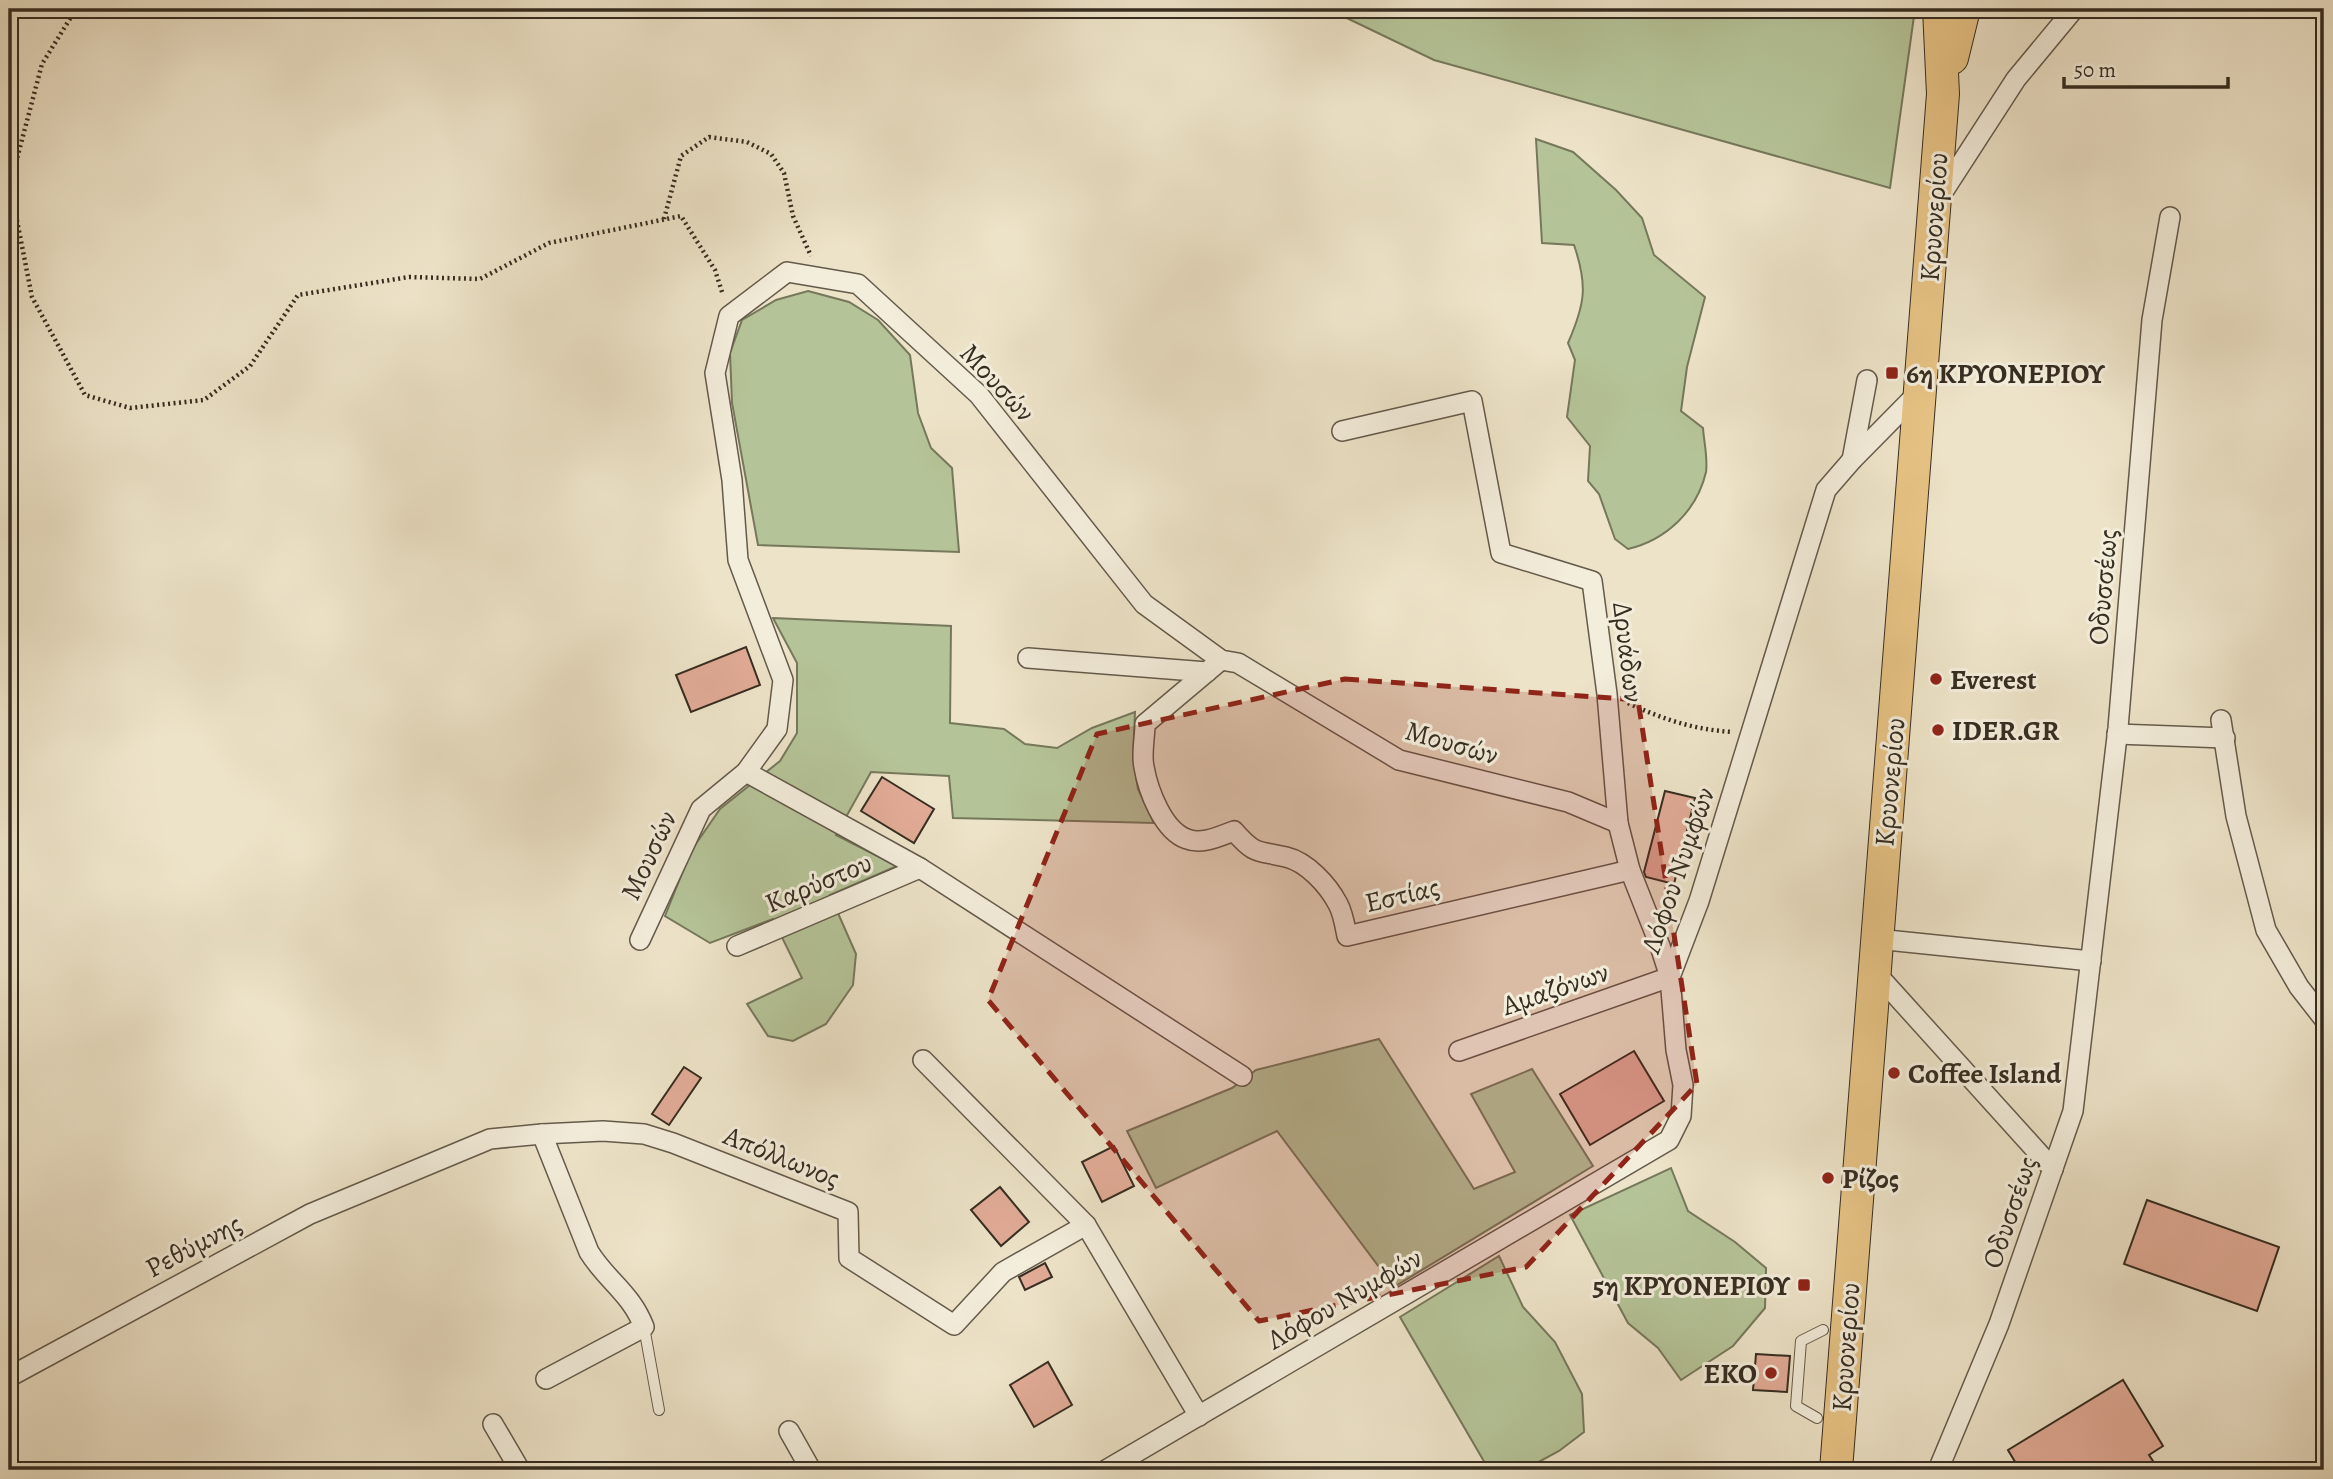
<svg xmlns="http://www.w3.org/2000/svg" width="2333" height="1479" font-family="Alegreya,serif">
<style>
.green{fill:#b5c498;stroke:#76785c;stroke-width:2}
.building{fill:#e1ab96;stroke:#362d21;stroke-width:2}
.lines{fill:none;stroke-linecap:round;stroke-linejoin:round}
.service-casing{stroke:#645a4b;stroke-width:12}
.minor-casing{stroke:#645a4b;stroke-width:22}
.primary-casing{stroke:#362d21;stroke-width:34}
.path{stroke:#362d21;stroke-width:4.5;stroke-dasharray:2 3.5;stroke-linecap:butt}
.service{stroke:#f3eddb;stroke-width:10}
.minor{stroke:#f3eddb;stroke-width:19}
.primary{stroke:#e6c284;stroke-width:32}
.marked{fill:#8f2418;fill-opacity:0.2;stroke:#8f2418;stroke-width:5;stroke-dasharray:14 9;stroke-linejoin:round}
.poi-dot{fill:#8f2418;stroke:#f3eddb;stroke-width:2.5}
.labels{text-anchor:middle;stroke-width:6;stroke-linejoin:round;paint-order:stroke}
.street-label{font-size:28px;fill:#362d21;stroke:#f3eddb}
.poi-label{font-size:28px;font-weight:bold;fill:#362d21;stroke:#f3eddb;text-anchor:start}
</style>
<rect width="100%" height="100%" fill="#ede3c8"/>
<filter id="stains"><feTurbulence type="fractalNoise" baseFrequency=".00286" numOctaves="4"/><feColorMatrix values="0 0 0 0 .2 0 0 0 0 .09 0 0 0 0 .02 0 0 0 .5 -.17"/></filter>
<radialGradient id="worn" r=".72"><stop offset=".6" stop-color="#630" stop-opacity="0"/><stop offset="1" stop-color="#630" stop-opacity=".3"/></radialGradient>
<!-- green -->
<g class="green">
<polygon points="1328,9 1915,9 1890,188 1434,60"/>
<path d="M1536,139L1573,152L1616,190L1642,218L1654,255L1705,297L1687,367L1681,411L1703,428C1704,442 1708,459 1706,472C1697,511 1666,540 1628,549L1615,539L1599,494L1588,481L1590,446L1567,417L1575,360L1568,343C1585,304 1588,286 1574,245L1542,243Z"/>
<polygon points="808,291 849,302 878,320 910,355 918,413 931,448 952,468 959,552 758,545 732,403 730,353 742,320 776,300"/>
<polygon points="773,618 951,626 950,723 1004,729 1025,744 1057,748 1092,728 1135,712 1133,758 1138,789 1154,823 953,818 949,776 871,772 836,835 897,866 830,895 856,954 853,985 826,1024 793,1041 768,1036 747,1004 802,978 773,919 710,943 665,916 691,851 720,809 780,761 797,733 797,663"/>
<polygon points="1379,1039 1474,1189 1515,1172 1471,1094 1532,1069 1593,1166 1394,1287 1277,1131 1156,1188 1127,1131 1232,1088 1256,1070"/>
<polygon points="1671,1168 1688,1211 1735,1242 1766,1268 1765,1308 1733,1346 1681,1380 1658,1348 1628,1323 1570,1215"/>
<polygon points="1499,1256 1523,1307 1555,1342 1582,1394 1584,1432 1559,1451 1524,1470 1489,1470 1400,1317"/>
</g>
<!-- building -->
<g class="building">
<polygon points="746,647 760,685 691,712 676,675"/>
<polygon points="882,777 934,809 914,843 861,811"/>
<polygon points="1665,791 1695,798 1674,884 1646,877 1644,872"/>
<polygon points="1634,1051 1664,1101 1590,1145 1560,1094"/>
<polygon points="684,1067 701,1078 669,1125 652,1114"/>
<polygon points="1114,1146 1134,1186 1102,1202 1082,1162"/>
<polygon points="1000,1187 1029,1222 1001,1246 971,1210"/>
<polygon points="2147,1200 2279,1247 2257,1311 2124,1264"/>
<polygon points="1045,1263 1052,1277 1025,1290 1019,1277"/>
<polygon points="1756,1354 1790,1356 1787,1392 1753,1390"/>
<polygon points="1048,1362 1072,1405 1034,1427 1010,1385"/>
<polygon points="2123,1380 2163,1446 2149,1455 2159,1470 2020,1470 2008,1450"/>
</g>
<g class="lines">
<defs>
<g id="service">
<polyline points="644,1327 659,1410"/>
<polyline points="1817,1418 1796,1406 1801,1341 1823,1330"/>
</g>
<g id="minor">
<polyline points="1939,198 2016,79 2074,9"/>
<polyline points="1342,431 1472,401 1501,553 1592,581 1607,694 1618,823 1630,870 1660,946 1670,977 1459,1051"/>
<polyline points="1852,460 1867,380"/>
<polyline points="1028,658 1207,672"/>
<path d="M1221,660L1145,724C1145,738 1141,754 1144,767C1148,790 1163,831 1187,839C1202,845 1220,836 1234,831C1256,856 1257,850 1286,857C1307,862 1328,885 1338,904C1343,913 1345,926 1347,936L1630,870"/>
<polyline points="2221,720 2236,816 2266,930 2299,987 2324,1019"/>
<polyline points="2117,734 2225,738"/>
<polyline points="746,772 920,868 1242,1076"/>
<polyline points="1877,939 2091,961"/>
<polyline points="640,940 701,809 746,772 777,729 783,680 738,560 732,480 715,373 729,316 787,272 858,284 979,395 1144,604 1221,660 1238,663 1399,760 1568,802 1618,823"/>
<polyline points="737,946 920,868"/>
<polyline points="1874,971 2053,1169"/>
<polyline points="923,1060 1086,1225 1199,1416"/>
<path d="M542,1134L589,1252C607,1281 631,1293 644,1327L546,1379"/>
<polyline points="9,1377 310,1214 490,1139 542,1134 603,1131 644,1134 673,1143 848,1212 849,1258 954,1325 1003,1272 1086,1225"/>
<polyline points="493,1424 520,1470"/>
<polyline points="789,1431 811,1470"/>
<polyline points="1106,1470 1669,1140 1681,1116 1683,1085 1676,1050 1670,977 1699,901 1826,490 1852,460 1920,391"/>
<polyline points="1938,1470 1999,1324 2073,1111 2118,728 2152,320 2170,217"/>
</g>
<g id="primary">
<polyline points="1952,58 1964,9"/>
<polyline points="1836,1470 1943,94 1939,9"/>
</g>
</defs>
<!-- service casing -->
<use href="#service" class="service-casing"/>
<!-- minor casing -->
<use href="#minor" class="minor-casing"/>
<!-- primary casing -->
<use href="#primary" class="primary-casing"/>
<!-- path -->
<g class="path">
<polyline points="76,9 42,64 10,185 32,297 85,395 130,408 204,400 250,366 298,295 409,277 480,279 549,243 681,216 715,270 723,295"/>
<polyline points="664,219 681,156 709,137 747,142 771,154 784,173 793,216 811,256"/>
<path d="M1628,703C1662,719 1695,730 1733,732"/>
</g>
<!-- service -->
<use href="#service" class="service"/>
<!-- minor -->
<use href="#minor" class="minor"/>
<!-- primary -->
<use href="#primary" class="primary"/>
</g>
<!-- marked area -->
<path class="marked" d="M1345,679L1638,700L1697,1084L1526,1267L1259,1321L988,1000L1097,734Z"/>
<!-- markers -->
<g class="poi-dot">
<rect x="1885" y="366" width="14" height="14" rx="3.5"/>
<circle cx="1936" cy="679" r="7"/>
<circle cx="1938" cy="730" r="7"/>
<circle cx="1894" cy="1073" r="7"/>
<circle cx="1828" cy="1178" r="7"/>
<rect x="1797" y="1278" width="14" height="14" rx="3.5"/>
<circle cx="1771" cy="1373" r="7"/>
</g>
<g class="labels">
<!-- street labels -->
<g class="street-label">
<text transform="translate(1933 217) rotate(-86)" y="10">Κρυονερίου</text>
<text transform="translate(998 382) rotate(47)" y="10">Μουσών</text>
<text transform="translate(2102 587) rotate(-85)" y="10">Οδυσσέως</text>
<text transform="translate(1629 652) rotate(83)" y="10">Δρυάδων</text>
<text transform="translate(1452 742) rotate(16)" y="10">Μουσών</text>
<text transform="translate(1889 782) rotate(-85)" y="10">Κρυονερίου</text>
<text transform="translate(648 855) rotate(-65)" y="10">Μουσών</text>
<text transform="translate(1677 870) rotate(-71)" y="10">Λόφου Νυμφών</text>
<text transform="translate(818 882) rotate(-23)" y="10">Καρύστου</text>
<text transform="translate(1402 894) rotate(-13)" y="10">Εστίας</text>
<text transform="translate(1555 988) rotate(-19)" y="10">Αμαζόνων</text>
<text transform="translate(782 1156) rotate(22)" y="10">Απόλλωνος</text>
<text transform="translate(2009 1212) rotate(-71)" y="10">Οδυσσέως</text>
<text transform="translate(193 1245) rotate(-28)" y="10">Ρεθύμνης</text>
<text transform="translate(1344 1298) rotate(-30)" y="10">Λόφου Νυμφών</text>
<text transform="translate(1845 1347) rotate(-86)" y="10">Κρυονερίου</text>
</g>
<!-- poi labels -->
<g class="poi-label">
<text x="1906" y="383">6η ΚΡΥΟΝΕΡΙΟΥ</text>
<text x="1950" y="689">Everest</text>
<text x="1952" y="740">IDER.GR</text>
<text x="1908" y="1083">Coffee Island</text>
<text x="1842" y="1188">Ρίζος</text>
<text x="1790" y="1295" text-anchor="end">5η ΚΡΥΟΝΕΡΙΟΥ</text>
<text x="1757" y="1383" text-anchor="end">EKO</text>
</g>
</g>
<!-- margin -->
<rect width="2333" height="1479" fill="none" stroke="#ede3c8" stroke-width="35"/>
<rect x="10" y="10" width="2312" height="1458" fill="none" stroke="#362d21" stroke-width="3.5"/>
<rect x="18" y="18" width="2298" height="1444" fill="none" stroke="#362d21" stroke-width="2"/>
<!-- scale -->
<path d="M2064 77v10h164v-10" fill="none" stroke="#362d21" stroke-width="3.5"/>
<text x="2074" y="77" font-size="21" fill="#362d21" stroke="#f3eddb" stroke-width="5" paint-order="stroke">50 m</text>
<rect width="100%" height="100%" filter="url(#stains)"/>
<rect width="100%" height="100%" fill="url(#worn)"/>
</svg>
